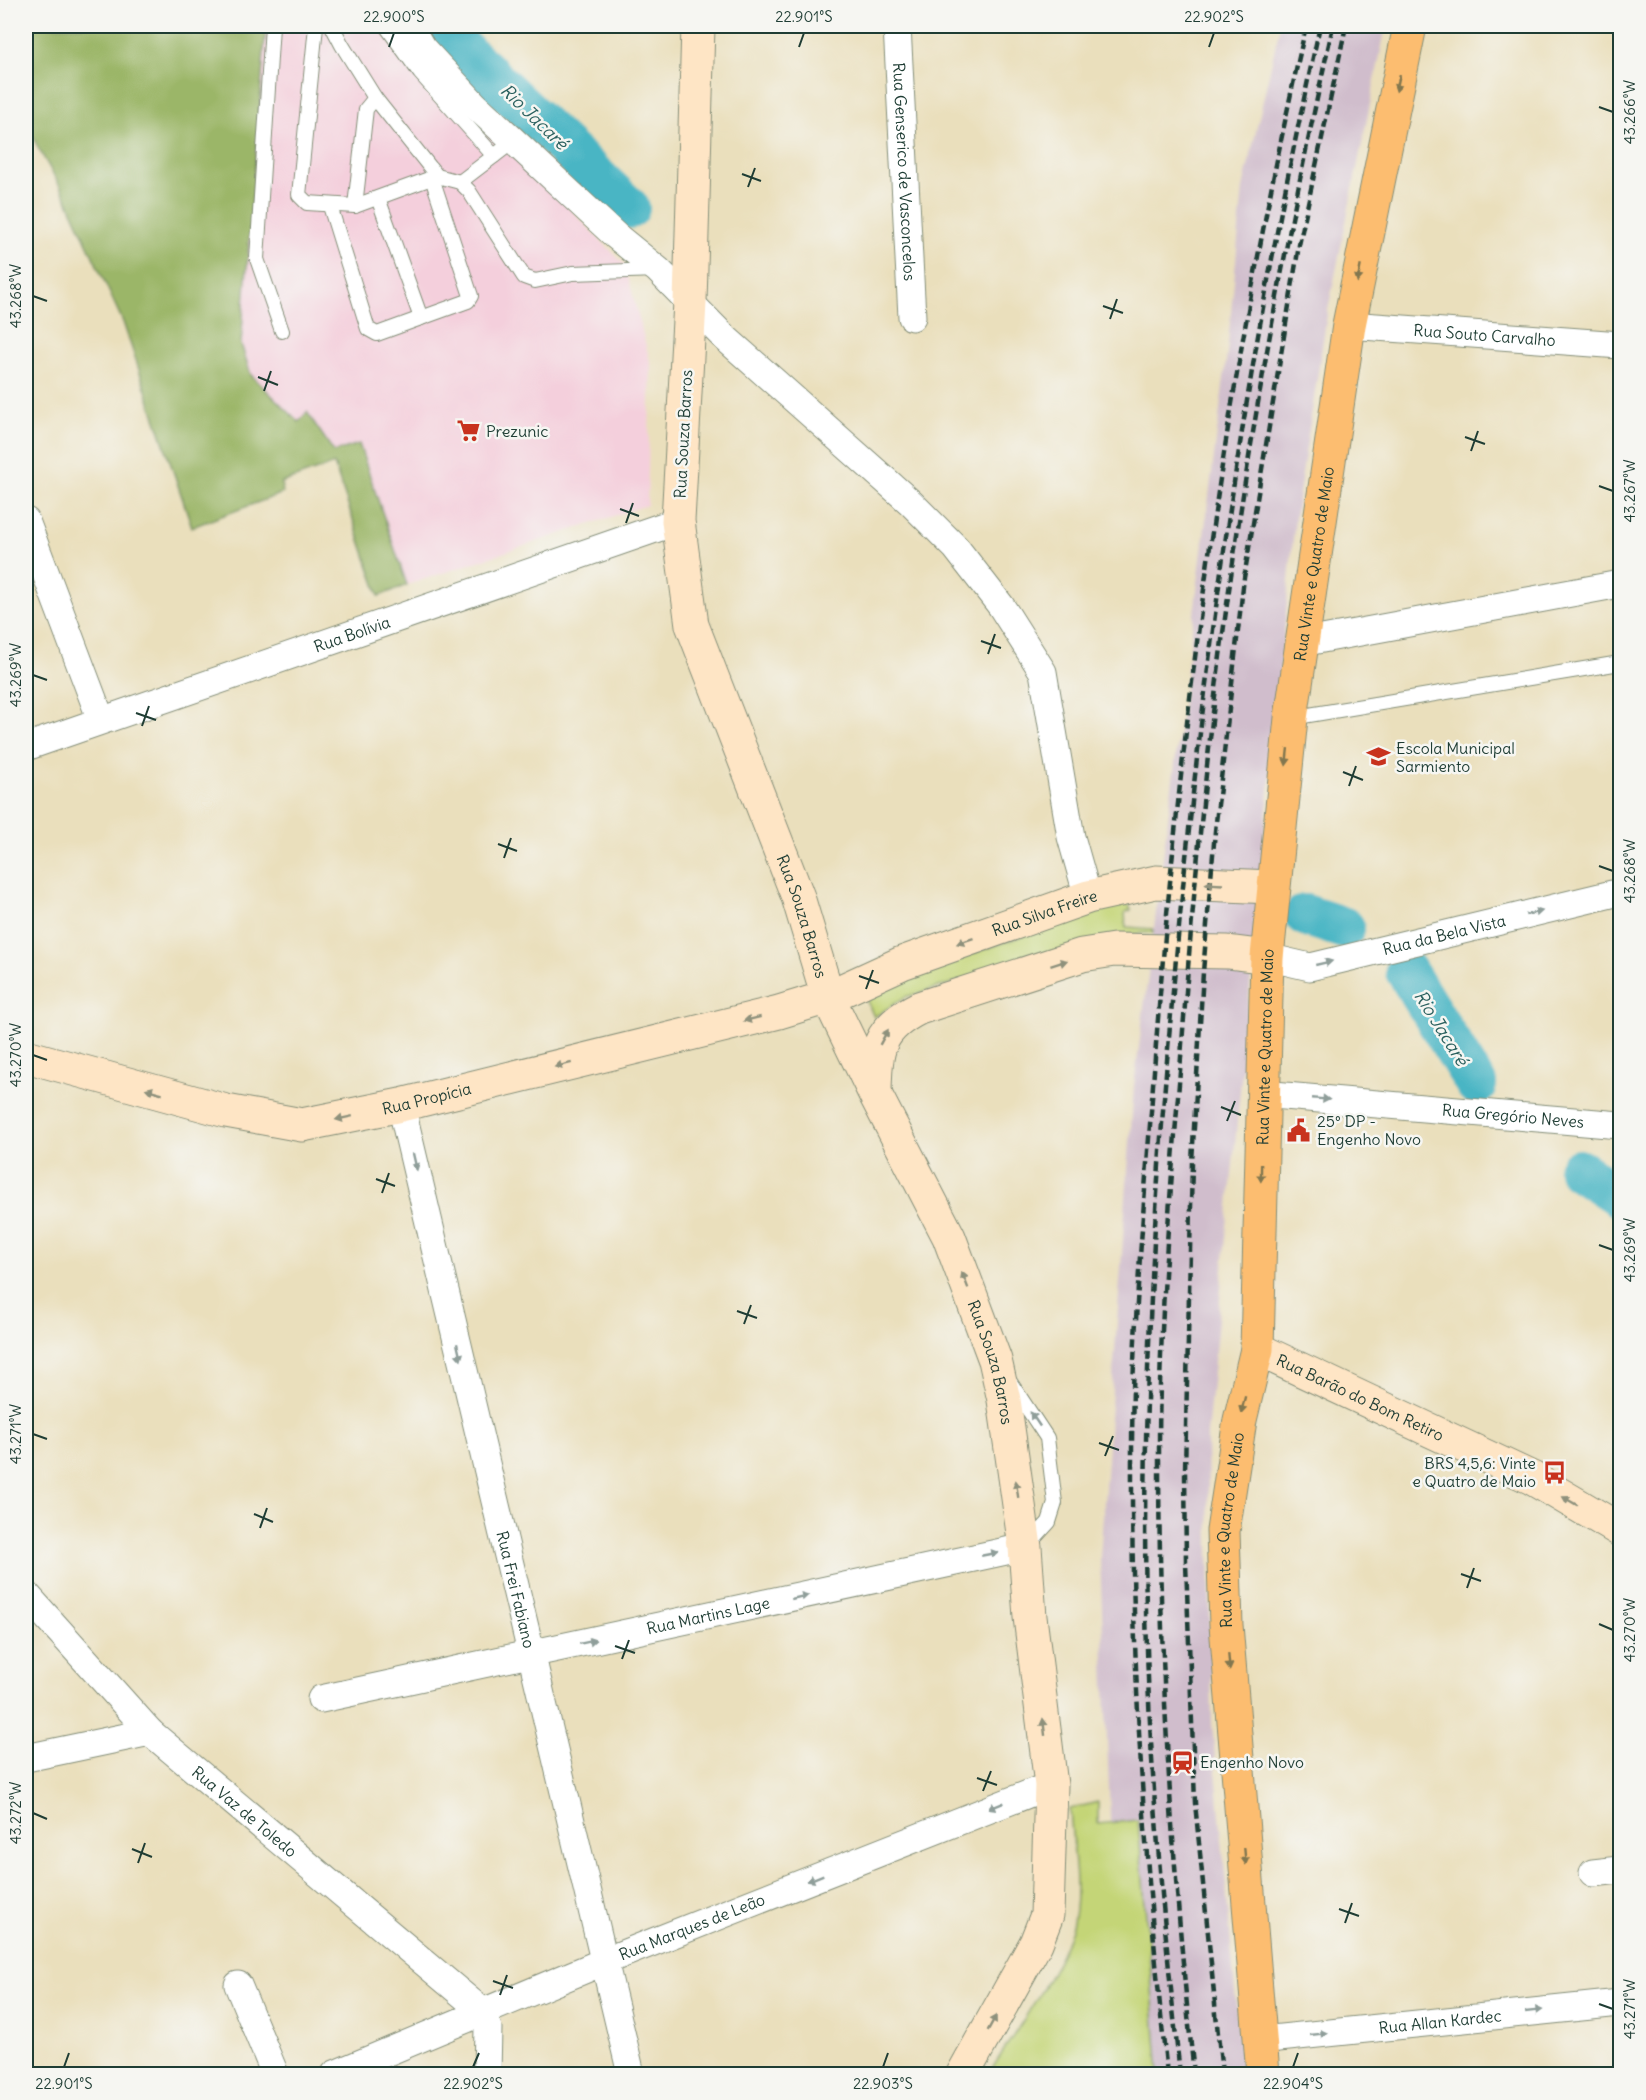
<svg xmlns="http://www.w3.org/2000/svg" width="1646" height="2100" font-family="Delius,sans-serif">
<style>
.built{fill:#f4cfdc}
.industrial{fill:#d0bdcc}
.green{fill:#c4d577;stroke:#728956;stroke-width:1.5}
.forest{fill:#9bb668;stroke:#5d7a4e;stroke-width:1.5}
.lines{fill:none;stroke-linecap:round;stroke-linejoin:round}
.river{stroke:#48b5c4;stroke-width:42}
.lane-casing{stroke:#848e78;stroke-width:16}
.street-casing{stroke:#848e78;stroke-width:29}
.secondary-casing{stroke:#848e78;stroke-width:35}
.primary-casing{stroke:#848e78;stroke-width:35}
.lane{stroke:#fff;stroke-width:14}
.street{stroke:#fff;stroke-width:27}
.secondary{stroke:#fee5c5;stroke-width:33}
.primary{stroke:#fcbd6f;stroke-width:33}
.rail{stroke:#1f3d34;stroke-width:4.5;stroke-dasharray:9 4.5;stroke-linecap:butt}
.oneway{fill:#82774f}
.oneway2{fill:#8e917c}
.oneway3{fill:#8f9e9a}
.ticks{fill:none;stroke:#1f3d34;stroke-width:2}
.labels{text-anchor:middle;stroke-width:5;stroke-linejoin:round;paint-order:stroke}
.street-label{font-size:16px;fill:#1f3d34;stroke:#f6f6f2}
.poi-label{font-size:16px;fill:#1f3d34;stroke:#f6f6f2;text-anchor:start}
.water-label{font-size:18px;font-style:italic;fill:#2b615f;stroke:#f6f6f2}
.neatline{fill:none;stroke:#1f3d34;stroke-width:2}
.ticks-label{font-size:15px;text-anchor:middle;fill:#1f3d34}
</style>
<rect width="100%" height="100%" fill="#f6f6f2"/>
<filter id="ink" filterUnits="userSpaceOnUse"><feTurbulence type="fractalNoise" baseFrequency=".0167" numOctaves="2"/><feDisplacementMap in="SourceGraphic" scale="12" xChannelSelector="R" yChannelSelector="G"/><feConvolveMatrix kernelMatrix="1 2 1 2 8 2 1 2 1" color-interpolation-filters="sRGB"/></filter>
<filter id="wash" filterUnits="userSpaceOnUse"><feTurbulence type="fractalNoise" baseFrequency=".008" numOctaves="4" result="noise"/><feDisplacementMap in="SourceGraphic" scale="24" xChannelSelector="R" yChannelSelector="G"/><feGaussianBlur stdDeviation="1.35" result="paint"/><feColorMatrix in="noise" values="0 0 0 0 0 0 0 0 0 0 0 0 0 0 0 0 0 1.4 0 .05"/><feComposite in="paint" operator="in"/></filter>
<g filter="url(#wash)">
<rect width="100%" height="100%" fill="#eadfbc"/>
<!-- built -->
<polygon class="built" points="266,26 402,26 431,67 625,265 651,365 647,505 407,585 359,445 334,453 307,413 300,422 251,375 241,344"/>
<!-- industrial -->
<polygon class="industrial" points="1280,26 1386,26 1327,315 1295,518 1207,1435 1212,1723 1242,2074 1120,2074 1100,1558 1134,1086 1227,354 1243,188"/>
<!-- green -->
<g class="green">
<polygon points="1127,900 1131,910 1125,912 1126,927 1153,929 1153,933 1120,934 905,997 874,1017 866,999 907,976"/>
<path d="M1098,1802V1824L1138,1820L1159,2074H989C1015,2031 1056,1976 1071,1929C1082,1893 1072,1846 1070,1809Z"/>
</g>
<!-- forest -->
<polygon class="forest" points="26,26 266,26 241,344 251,375 299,422 307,412 334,452 359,444 407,585 379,596 334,464 281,483 283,493 192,527 123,322 64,193 37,146 26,117"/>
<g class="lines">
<!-- river -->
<g class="river">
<polyline points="438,26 629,208"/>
<polyline points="1305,915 1344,928"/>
<polyline points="1406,971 1476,1084"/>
<polyline points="1579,1170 1620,1197"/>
</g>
</g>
</g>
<g filter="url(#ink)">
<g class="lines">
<defs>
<g id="lane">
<polyline points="272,26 257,259 282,331"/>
<polyline points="316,26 299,195 307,203 355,206 437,176"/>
<polyline points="332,26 342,45 375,98 437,176 460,182 469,191 524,277 535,281 573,273 656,270"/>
<polyline points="386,26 420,73 494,156"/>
<polyline points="460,182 515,140"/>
<polyline points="378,198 421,318"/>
<polyline points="330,206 368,329 377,334 468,301 471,296 432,178"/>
<polyline points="355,206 366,109 375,98"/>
<polyline points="1291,718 1620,663"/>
<polyline points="1010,1382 1047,1438 1055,1503 1049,1522 1027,1546"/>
</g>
<g id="street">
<polyline points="409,26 422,48 475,105 616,236 658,270 723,336 910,502 956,548 1001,606 1043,672 1071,837 1088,897"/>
<path id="s1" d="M897,26L912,317"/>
<path id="s2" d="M1349,325L1620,345"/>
<polyline points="26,521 101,720"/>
<polyline points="1301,643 1620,584"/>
<path id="s3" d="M26,747L678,521"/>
<path id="s4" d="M1267,957L1310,967L1620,892"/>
<path id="s5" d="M1262,1094L1620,1125"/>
<path id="s6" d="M401,1105L631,2074"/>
<path id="s7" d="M26,1594L150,1732L482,2011L488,2028L487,2074"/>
<path id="s8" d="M321,1699L1025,1547"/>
<polyline points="26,1758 150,1732"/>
<polyline points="1593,1873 1620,1870"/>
<polyline points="238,1985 275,2074"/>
<path id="s9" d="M1261,2040L1620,2003"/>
<path id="s10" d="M335,2074L605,1961L1051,1785"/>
</g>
<g id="secondary">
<path id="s11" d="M698,26L690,302L678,521L692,625L798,897L828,997L875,1094L949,1237L995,1360L1004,1400L1025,1547L1030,1617L1051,1785L1047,1915L1036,1943L963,2074"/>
<path id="s12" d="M26,1056L226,1111L302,1125L401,1105L779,1012L828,997L902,963L1088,897L1156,882L1272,887"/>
<path d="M875,1092C876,1049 877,1029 919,1008L1082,955L1114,950L1228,952L1267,957"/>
<path id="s13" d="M1257,1349L1532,1478L1620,1530"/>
</g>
<g id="primary">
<path id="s14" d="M1263,2074L1226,1625L1223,1531L1240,1420L1257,1349L1267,957L1291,718L1349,325L1410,26"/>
</g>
</defs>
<!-- lane casing -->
<use href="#lane" class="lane-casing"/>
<!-- street casing -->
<use href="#street" class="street-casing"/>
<!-- secondary casing -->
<use href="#secondary" class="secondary-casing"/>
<!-- primary casing -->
<use href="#primary" class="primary-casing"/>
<!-- lane -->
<use href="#lane" class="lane"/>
<!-- street -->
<use href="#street" class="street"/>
<!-- secondary -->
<use href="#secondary" class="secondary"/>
<!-- primary -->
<use href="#primary" class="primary"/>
<!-- rail -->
<g class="rail">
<path d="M1167,2074C1145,1868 1131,1662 1132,1454C1132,1326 1145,1198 1154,1071C1180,717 1227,372 1306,26"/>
<path d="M1180,2074C1163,1920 1149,1765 1146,1609C1141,1378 1158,1146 1180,916C1210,614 1253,322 1320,26"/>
<path d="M1194,2074C1172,1868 1159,1662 1159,1454C1159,1326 1170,1198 1180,1071C1192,906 1207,740 1231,576C1257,391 1292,208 1333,26"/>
<polyline points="1222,2074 1195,1803 1186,1563 1185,1471 1192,1162 1203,972 1215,831 1244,578 1299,245 1346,26"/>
</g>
</g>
<!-- one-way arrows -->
<defs><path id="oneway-solid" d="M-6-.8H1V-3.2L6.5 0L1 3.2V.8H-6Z" transform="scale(1.5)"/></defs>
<g class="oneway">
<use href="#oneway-solid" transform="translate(1398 83) rotate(102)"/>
<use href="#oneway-solid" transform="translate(1359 274) rotate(101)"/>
<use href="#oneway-solid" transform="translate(1287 757) rotate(96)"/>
<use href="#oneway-solid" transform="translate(1261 1173) rotate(91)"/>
<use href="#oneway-solid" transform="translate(1243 1405) rotate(104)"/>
<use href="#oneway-solid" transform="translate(1229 1662) rotate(85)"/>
<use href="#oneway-solid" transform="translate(1245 1856) rotate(85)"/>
</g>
<g class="oneway2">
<use href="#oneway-solid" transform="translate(1214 884) rotate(-177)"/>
<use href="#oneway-solid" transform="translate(965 941) rotate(161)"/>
<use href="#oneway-solid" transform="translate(1059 963) rotate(-18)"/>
<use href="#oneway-solid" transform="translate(752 1019) rotate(166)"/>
<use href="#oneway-solid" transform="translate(884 1037) rotate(-61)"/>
<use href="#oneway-solid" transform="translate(563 1065) rotate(166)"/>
<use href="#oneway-solid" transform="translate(154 1091) rotate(-164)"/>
<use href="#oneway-solid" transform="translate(344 1118) rotate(168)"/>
<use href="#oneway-solid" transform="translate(965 1280) rotate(-111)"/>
<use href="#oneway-solid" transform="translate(1017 1489) rotate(-98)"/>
<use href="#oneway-solid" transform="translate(1570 1501) rotate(-150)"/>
<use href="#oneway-solid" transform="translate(1044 1727) rotate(-97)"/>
<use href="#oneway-solid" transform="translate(992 2023) rotate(-61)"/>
</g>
<g class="oneway3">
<use href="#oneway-solid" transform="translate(1534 913) rotate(-13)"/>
<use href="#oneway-solid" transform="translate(1324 963) rotate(-13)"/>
<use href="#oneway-solid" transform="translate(1321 1099) rotate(5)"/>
<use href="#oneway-solid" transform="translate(415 1162) rotate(77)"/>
<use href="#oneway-solid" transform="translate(459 1352) rotate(77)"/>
<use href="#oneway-solid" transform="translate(1035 1419) rotate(-124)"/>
<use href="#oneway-solid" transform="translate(990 1554) rotate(-11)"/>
<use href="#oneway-solid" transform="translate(800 1597) rotate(-13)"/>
<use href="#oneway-solid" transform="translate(588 1642) rotate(-12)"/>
<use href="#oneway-solid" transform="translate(996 1806) rotate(158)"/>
<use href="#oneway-solid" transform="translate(815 1878) rotate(158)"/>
<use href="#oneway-solid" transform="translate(1534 2011) rotate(-6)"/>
<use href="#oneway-solid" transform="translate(1319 2034) rotate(-6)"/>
</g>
</g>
<!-- ticks -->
<path class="ticks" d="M389,47L394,33M799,47L804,33M1209,47L1214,33M1599,107L1613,112M742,174L761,181M748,187L755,168M33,296L47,301M1103,306L1123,313M1110,319L1117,299M258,377L278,385M264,391L271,371M1465,437L1485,444M1471,451L1478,431M1599,486L1613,491M620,509L639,516M626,523L633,503M981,641L1001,648M988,654L995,634M33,675L47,680M136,713L156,720M142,726L149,706M1343,772L1363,780M1349,786L1356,766M498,844L517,851M504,858L511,838M1599,866L1613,871M859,976L879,983M866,989L873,970M33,1055L47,1060M1221,1107L1241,1115M1227,1121L1235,1101M376,1179L395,1186M382,1193L389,1173M1599,1245L1613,1250M737,1311L757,1318M744,1324L751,1305M33,1434L47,1439M1099,1443L1119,1450M1105,1456L1113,1436M254,1514L273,1522M260,1528L267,1508M1461,1574L1481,1581M1467,1588L1474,1568M1599,1624L1613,1630M615,1646L635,1653M622,1659L629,1640M977,1778L997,1785M983,1791L991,1771M33,1813L47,1819M132,1849L152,1857M138,1863L145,1843M1339,1909L1359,1916M1345,1923L1352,1903M493,1981L513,1988M500,1995L507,1975M1599,2004L1613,2009M64,2067L69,2053M473,2067L479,2053M883,2067L888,2053M1293,2067L1298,2053"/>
<!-- icons -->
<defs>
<symbol id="supermarket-bare" viewBox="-9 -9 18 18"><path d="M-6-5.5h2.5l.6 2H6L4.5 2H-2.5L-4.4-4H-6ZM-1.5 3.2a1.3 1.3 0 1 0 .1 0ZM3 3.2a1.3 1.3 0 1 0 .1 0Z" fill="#c8321e" stroke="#f6f6f2" stroke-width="2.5" paint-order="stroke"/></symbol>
<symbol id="school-bare" viewBox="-9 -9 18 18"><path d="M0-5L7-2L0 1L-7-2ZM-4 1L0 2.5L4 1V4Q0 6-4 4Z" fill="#c8321e" stroke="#f6f6f2" stroke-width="2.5" paint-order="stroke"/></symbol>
<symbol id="civic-bare" viewBox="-9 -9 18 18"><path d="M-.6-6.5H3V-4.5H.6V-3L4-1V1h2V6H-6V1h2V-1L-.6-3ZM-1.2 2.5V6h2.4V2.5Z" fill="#c8321e" stroke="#f6f6f2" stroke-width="2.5" paint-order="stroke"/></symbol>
<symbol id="bus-bare" viewBox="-9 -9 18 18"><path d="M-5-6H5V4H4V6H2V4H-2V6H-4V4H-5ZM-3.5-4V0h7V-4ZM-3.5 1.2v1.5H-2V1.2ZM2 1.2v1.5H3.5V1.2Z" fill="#c8321e" stroke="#f6f6f2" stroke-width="2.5" paint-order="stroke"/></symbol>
<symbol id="station-bare" viewBox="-9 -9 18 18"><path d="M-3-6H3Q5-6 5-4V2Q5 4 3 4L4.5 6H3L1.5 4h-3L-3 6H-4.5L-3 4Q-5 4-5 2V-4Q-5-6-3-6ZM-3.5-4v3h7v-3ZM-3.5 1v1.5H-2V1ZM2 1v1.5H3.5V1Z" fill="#c8321e" stroke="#f6f6f2" stroke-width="2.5" paint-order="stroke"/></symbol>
</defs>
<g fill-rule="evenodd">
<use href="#supermarket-bare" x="452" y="414" width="33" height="33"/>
<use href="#school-bare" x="1362" y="740" width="33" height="33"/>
<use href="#civic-bare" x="1282" y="1114" width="33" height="33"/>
<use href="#bus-bare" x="1538" y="1456" width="33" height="33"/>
<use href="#station-bare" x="1166" y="1746" width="33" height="33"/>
</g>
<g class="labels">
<!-- street labels -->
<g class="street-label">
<text dy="6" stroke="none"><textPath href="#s1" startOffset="146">Rua Genserico de Vasconcelos</textPath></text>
<text dy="6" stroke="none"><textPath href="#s2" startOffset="136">Rua Souto Carvalho</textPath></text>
<text transform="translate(683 434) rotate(-87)" y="6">Rua Souza Barros</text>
<text dy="6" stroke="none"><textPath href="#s14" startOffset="1518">Rua Vinte e Quatro de Maio</textPath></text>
<text dy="6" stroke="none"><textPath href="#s3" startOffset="345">Rua Bolívia</textPath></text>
<text dy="6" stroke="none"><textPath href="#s12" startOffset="1059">Rua Silva Freire</textPath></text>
<text dy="6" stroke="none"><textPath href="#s11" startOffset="912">Rua Souza Barros</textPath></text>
<text dy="6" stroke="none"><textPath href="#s4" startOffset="182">Rua da Bela Vista</textPath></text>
<text dy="6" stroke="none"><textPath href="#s14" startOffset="1032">Rua Vinte e Quatro de Maio</textPath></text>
<text dy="6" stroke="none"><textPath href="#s12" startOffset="412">Rua Propícia</textPath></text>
<text dy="6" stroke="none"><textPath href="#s5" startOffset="252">Rua Gregório Neves</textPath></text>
<text dy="6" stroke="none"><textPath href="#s11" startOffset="1398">Rua Souza Barros</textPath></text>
<text dy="6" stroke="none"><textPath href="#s13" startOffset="114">Rua Barão do Bom Retiro</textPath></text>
<text dy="6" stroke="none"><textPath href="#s14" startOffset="546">Rua Vinte e Quatro de Maio</textPath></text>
<text dy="6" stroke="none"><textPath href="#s6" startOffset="498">Rua Frei Fabiano</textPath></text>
<text dy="6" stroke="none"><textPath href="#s8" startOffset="396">Rua Martins Lage</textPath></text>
<text dy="6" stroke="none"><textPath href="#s7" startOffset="309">Rua Vaz de Toledo</textPath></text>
<text dy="6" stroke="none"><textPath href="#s10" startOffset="386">Rua Marques de Leão</textPath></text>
<text dy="6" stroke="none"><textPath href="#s9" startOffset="180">Rua Allan Kardec</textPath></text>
</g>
<!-- poi labels -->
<g class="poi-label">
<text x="486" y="437">Prezunic</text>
<text x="1396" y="754">Escola Municipal<tspan x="1396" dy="18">Sarmiento</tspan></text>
<text x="1317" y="1127">25º DP -<tspan x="1317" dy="18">Engenho Novo</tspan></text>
<text x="1536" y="1469" text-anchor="end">BRS 4,5,6: Vinte<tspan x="1536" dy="18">e Quatro de Maio</tspan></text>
<text x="1200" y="1768">Engenho Novo</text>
</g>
<!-- water labels -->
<g class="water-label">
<text transform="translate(534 117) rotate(44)" y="6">Rio Jacaré</text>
<text transform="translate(1441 1028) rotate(58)" y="6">Rio Jacaré</text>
</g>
</g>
<!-- margin -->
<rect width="1646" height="2100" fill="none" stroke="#f6f6f2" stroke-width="66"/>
<rect x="33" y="33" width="1580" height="2034" class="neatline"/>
<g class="ticks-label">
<text x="394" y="22">22.900°S</text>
<text x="804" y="22">22.901°S</text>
<text x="1214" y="22">22.902°S</text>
<text transform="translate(1630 112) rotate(-90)" y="5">43.266°W</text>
<text transform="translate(16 296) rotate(-90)" y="5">43.268°W</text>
<text transform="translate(1630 491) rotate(-90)" y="5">43.267°W</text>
<text transform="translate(16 675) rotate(-90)" y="5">43.269°W</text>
<text transform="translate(1630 871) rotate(-90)" y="5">43.268°W</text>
<text transform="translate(16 1055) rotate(-90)" y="5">43.270°W</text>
<text transform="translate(1630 1250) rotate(-90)" y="5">43.269°W</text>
<text transform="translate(16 1434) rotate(-90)" y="5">43.271°W</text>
<text transform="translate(1630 1630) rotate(-90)" y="5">43.270°W</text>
<text transform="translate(16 1813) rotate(-90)" y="5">43.272°W</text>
<text transform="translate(1630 2009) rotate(-90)" y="5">43.271°W</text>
<text x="64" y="2089">22.901°S</text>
<text x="473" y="2089">22.902°S</text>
<text x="883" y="2089">22.903°S</text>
<text x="1293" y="2089">22.904°S</text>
</g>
</svg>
